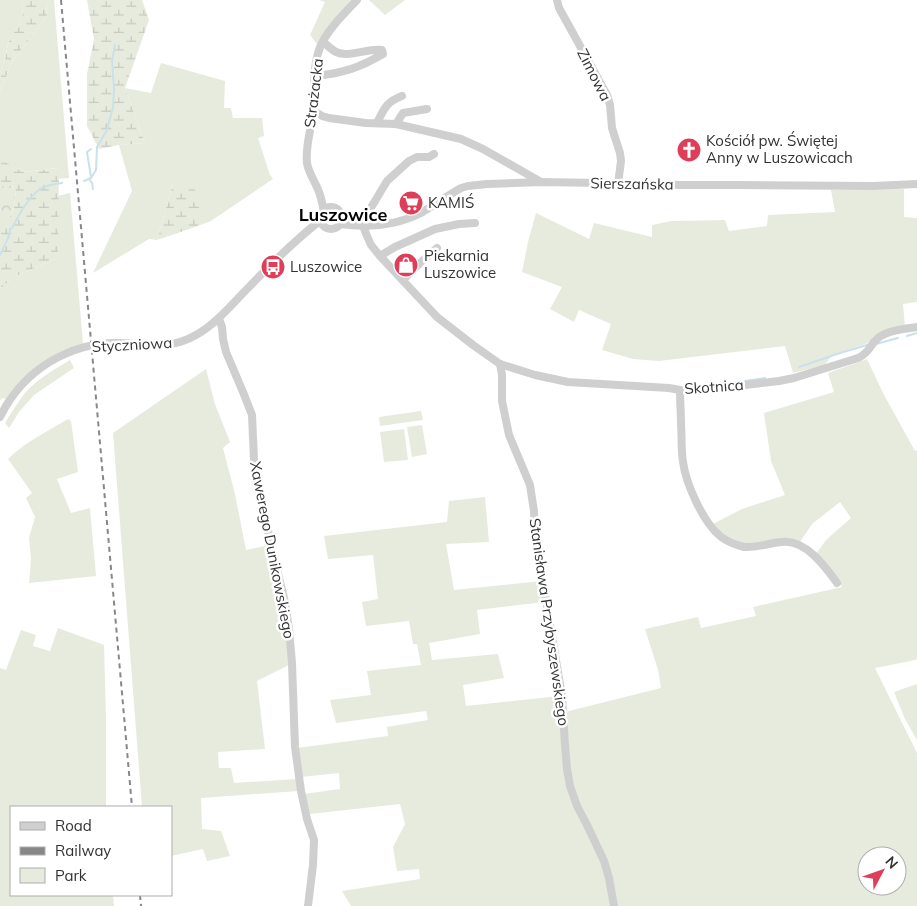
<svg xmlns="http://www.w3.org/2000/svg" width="917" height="906" font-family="Mulish,sans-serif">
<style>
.green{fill:#e6ebde;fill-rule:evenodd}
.forest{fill:url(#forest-crowns)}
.wetland{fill:url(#wetland-marsh)}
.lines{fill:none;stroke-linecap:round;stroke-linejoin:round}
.stream{stroke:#cbe1ea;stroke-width:2}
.minor{stroke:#cfcfcf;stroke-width:8}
.rail{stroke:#878787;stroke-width:2;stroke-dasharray:5 4;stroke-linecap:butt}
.labels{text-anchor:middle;stroke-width:5;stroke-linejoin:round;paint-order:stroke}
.street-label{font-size:15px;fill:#323232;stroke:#fff}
.poi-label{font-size:15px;fill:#323232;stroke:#fff;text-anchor:start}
.quarter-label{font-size:18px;font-weight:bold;fill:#000;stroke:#fff}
</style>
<defs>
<pattern id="forest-crowns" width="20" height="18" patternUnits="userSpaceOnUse" patternTransform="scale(1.25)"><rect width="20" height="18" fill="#e6ebde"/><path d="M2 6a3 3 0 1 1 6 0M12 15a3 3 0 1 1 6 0" fill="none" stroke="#c6cabf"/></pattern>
<pattern id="wetland-marsh" width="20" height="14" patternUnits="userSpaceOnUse" patternTransform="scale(1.25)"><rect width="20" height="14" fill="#e6ebde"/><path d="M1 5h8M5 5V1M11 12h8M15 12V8" fill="none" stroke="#c6cabf"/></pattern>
</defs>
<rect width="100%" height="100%" fill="#fff"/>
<!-- green -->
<g class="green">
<polygon points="0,0 21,0 23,5 22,18 8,43 5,60 0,73"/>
<polygon points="46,0 54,0 69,178 58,179 58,168 23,172 2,161 0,157 0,91 12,62 47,16"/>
<polygon points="319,0 352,0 324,33 317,44 310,35 325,2"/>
<polygon points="369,0 405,0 385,15"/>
<polygon points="161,63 225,81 224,108 231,108 233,118 262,118 264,136 258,138 270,175 273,179 211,221 198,226 204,206 173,183 157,240 149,239 93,273 132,191 119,145 145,143 125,88 151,93"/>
<polygon points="904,189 904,217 917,218 917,302 903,304 905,327 881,332 874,336 868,343 832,355 825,365 793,373 785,346 659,361 633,359 602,350 611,324 579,310 574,322 550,309 562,287 522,272 528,242 536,213 589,239 594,223 652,237 652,225 671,221 725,220 729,231 767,226 768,215 835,212 831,190"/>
<path d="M70,193L83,343C77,346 70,347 64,350C43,359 18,379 6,399L3,398L0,400V289L14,277L58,258V196Z"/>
<path d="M867,359L883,393L915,451L917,450V659L911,661L875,668L917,753V906H351L342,891L420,879L419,869L397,871L393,847L405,824L400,804L310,814L304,794L340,789L339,773L301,777L297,748L388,736L387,727L428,720L426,711L336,723L330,700L371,695L367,671L421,665L417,644H413L409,621L366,626L362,602L378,599L373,555L328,559L324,536L447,522L449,501L485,497L489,542L446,544L454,590L541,581L544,602L477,610L480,634L429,643L432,660L498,654L504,678L463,685L466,706L559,696L561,713L661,688L658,670L645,629L698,617L701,628L756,616L753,607L842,587L831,571L816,554L826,540L851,518L840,502L812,524L800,542L754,545L732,541L711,525L742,509L785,495L771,461L764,413L834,392L828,373ZM867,856H897V886H867Z"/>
<path d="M70,360L74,368L34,395L19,412L9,428L5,423C11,413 18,402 25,393C37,379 55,369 70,360Z"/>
<polygon points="206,369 215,404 230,442 223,448 235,494 246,550 270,545 282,601 289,665 257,681 265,749 218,752 219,768 231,768 234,783 297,779 298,791 201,798 202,829 221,831 230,856 207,861 203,849 171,856 171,807 142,807 113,433"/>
<polygon points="421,411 423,420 380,426 379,417"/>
<path d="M68,419L71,421L78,472L57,479L71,513L90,508L96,576L29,583L31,559L29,538L35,517L26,498L32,493L8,459C25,442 48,431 68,419Z"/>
<polygon points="422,425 427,454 412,457 407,427"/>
<polygon points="404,429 408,460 384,462 380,432"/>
<polygon points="58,628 104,645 106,718 106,807 11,807 11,895 113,895 114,906 0,906 0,668 6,670 21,630 36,635 33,646 50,651"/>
<polygon points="917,684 917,740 905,719 894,692"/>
</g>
<!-- forest -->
<polygon class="forest" points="3,186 12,186 16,190 13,213 9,219 0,219 0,187"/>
<!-- wetland -->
<g class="wetland">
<polygon points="21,0 46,0 47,16 12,62 0,91 0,73 5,60 8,43 22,18 23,5"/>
<polygon points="87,0 142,0 149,20 125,88 145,143 119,145 99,149 87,126 87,74 94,39"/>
<polygon points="0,157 3,161 23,172 59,168 58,258 14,277 0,289 0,219 8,219 13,213 16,190 12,186 3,186 0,187"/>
<polygon points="173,183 196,190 191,196 200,198 200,203 205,206 198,226 157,240"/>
</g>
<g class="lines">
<!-- stream -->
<g class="stream">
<polyline points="91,177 87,152 91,149"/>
<polyline points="89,179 92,183 93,189"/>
<polyline points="84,181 91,178 96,170 97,147 107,130 113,107 114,89 112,61 115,45"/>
<path d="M0,255L9,236L10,229L12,228C19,215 27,199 40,189C46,185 54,184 62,183"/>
<polyline points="907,336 917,333"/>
<polyline points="876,344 898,338"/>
<polyline points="799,367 840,353 867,345"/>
<polyline points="709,386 765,378"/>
</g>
<!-- minor -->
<g class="minor">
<polyline points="557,0 559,8 569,26 607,95 610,105 612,128 620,153 621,161 618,184"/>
<path d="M315,76C343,73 359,68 383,54L382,50C367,48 349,58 336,52C332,50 327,45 323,42"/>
<polyline points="313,110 322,116 329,118 366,123 396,124 461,139 483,149 541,182"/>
<path d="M377,123C384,109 386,102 402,96"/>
<polyline points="396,124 403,113 427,109"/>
<path d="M434,154L429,157H417L409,161L387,181L363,221V226L367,236L371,245L380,256L437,317L473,345L500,364L535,375L568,382L669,388L680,390H704L779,381L794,378L858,358C871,352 869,345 878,338C888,330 905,329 917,327"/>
<circle cx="331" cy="218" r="11"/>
<path d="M324,210C322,205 322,200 320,195C317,184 309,175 307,163C305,145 312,128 313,110C315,89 312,65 321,45C329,28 344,14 357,0"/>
<path d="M340,224C368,228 395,226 421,213C434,205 447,196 461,188L468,186L487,184L541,182L657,184L680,185H739L873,186L917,184"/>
<polyline points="380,256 395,247 435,229 459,224 475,223"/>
<polyline points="403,280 420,263 437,248"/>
<polyline points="219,319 222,327 223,339 226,352 243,392 252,415 254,460 270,541 285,602 289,629 292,663 295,747 301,791 307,819 314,840 313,865 308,906"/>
<polyline points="500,364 502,375 502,401 509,435 530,485 534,511 535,535 562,696 565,745 567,769 570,786 577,806 587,825 604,861 609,878 614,906"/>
<path d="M680,390C680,402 681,413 681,424C682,437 681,450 683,462C686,484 703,522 720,536C726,541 736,545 744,547C757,548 769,543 782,542C805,539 825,566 837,583"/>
<path d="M0,417C23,370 70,341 122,343C150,344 170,350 196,335C217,323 232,304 249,287C272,263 295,240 321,220"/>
</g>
<!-- rail -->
<g class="rail">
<polyline points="61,0 132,807"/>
<polyline points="140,895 141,906"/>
</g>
</g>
<!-- icons -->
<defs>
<symbol id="church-disc" viewBox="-11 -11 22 22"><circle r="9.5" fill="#df3e58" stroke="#fff"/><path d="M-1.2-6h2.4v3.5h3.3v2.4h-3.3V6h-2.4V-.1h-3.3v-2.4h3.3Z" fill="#fff"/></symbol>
<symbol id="supermarket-disc" viewBox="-11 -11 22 22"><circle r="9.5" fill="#df3e58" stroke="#fff"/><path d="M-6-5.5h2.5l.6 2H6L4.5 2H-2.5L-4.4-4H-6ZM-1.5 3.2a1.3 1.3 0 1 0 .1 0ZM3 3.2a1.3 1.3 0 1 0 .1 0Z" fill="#fff"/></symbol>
<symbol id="shop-disc" viewBox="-11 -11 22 22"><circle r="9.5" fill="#df3e58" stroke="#fff"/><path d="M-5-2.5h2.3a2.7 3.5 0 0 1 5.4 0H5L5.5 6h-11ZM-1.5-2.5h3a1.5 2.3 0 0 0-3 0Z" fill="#fff"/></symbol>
<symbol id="bus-disc" viewBox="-11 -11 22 22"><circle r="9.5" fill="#df3e58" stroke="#fff"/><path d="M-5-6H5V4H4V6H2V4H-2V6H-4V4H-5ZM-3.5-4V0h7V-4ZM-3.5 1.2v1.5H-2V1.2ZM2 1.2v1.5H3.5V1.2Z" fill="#fff"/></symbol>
</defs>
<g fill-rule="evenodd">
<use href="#church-disc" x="675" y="136" width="28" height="28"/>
<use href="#supermarket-disc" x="397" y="189" width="28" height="28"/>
<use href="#shop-disc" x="392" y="251" width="28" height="28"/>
<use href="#bus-disc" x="259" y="253" width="28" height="28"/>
</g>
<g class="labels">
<!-- street labels -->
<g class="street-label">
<text transform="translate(594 75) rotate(63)" y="5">Zimowa</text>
<text transform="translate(314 93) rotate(-83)" y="5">Strażacka</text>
<text transform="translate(632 184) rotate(1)" y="5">Sierszańska</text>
<text transform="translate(132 345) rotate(-3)" y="5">Styczniowa</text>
<text transform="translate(714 387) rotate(-4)" y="5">Skotnica</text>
<text transform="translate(272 550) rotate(79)" y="5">Xawerego Dunikowskiego</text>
<text transform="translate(549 622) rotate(82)" y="5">Stanisława Przybyszewskiego</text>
</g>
<!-- poi labels -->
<g class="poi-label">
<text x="706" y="146">Kościół pw. Świętej<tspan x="706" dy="17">Anny w Luszowicach</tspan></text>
<text x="428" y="208">KAMIŚ</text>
<text x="424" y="261">Piekarnia<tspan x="424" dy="17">Luszowice</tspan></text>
<text x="290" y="272">Luszowice</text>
</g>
<!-- quarter labels -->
<g class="quarter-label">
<text x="343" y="221">Luszowice</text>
</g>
</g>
<!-- legend -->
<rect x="10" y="806" width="162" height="90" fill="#ffffff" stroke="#adadad"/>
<rect x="20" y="822" width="25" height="8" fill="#cfcfcf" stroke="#adadad"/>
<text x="55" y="831" font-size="15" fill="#323232">Road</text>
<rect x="20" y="847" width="25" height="8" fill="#878787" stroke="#adadad"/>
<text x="55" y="856" font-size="15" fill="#323232">Railway</text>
<rect x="20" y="868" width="25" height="15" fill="#e6ebde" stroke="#adadad"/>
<text x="55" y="881" font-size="15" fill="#323232">Park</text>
<!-- north arrow -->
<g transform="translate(882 871) rotate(49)"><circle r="24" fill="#ffffff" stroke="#adadad"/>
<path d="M0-4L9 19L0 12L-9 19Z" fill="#df3e58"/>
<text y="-8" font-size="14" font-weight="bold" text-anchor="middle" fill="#323232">N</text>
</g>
</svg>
